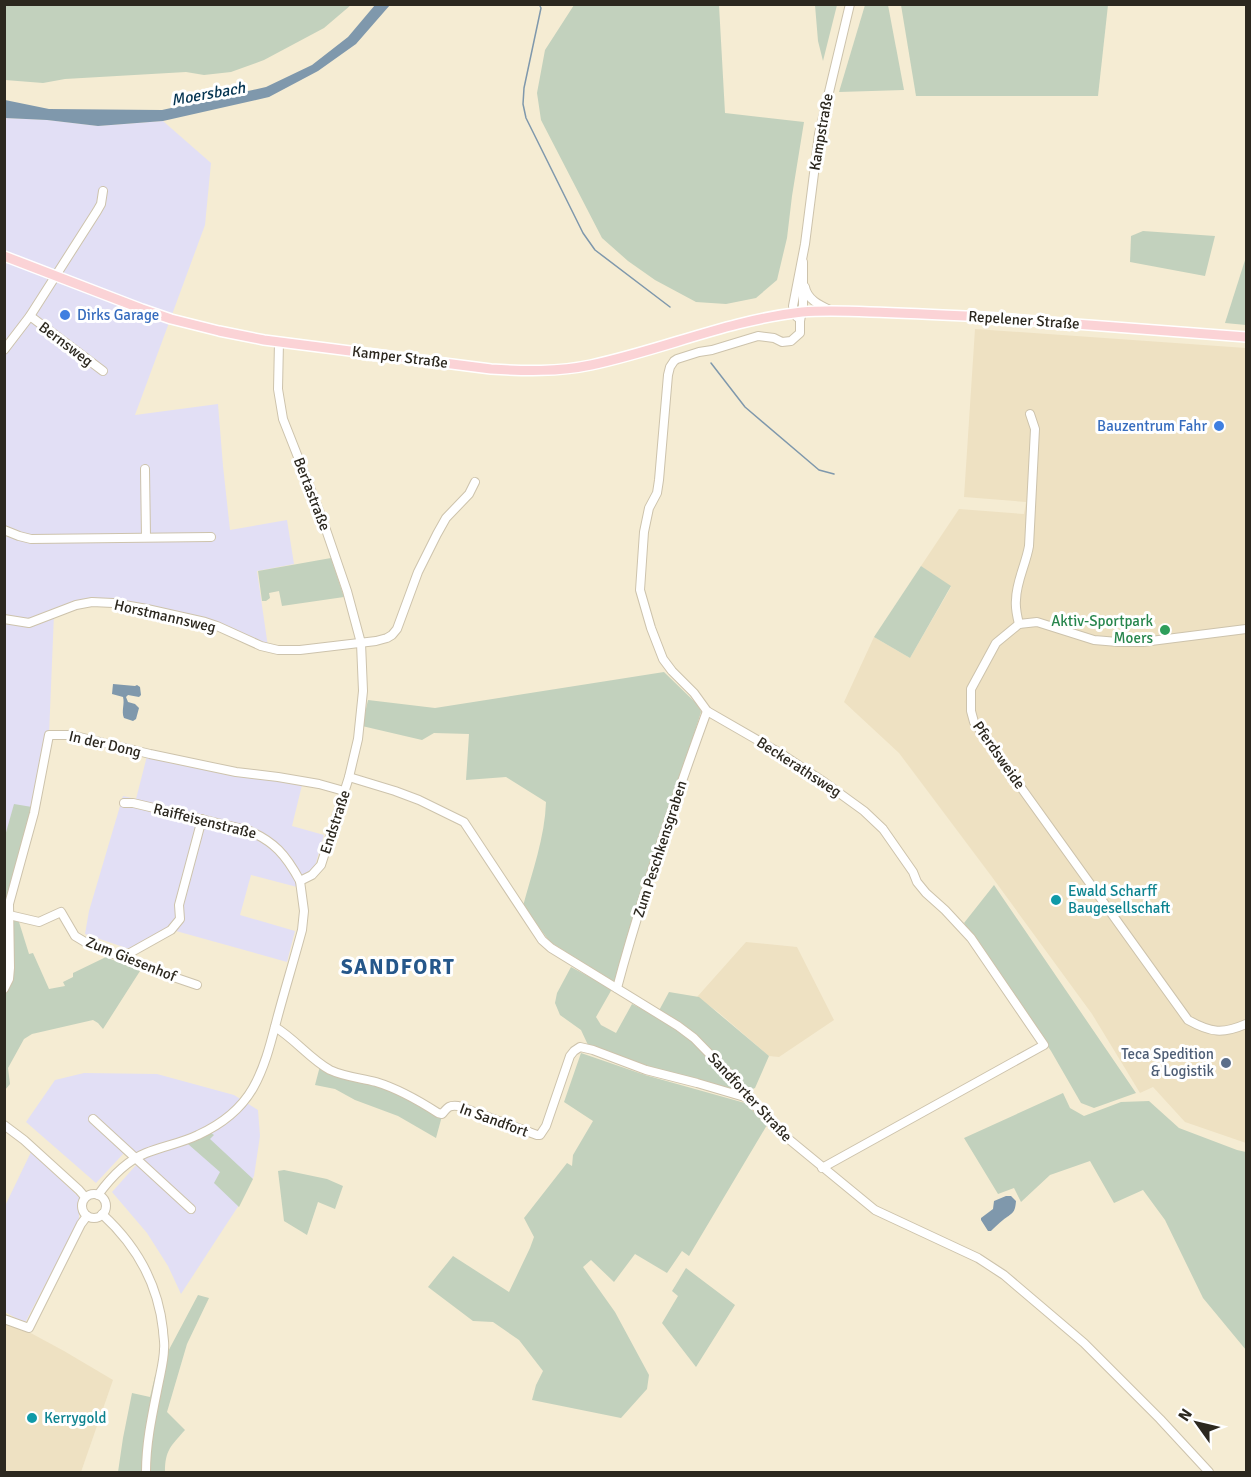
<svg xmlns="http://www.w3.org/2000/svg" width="1251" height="1477" font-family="Signika,sans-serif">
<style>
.commercial{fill:#e2dff5}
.built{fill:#eee1c2}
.green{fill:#c2d1bd}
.water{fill:#7f98ac}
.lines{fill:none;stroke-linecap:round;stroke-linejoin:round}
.stream{stroke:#7f98ac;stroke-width:1.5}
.minor-casing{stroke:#cdc3ac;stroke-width:10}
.major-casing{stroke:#fff;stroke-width:12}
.minor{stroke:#fff;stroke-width:8}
.major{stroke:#fbd3d6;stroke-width:9}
.shop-dot{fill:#3f7fe0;stroke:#fff;stroke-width:2}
.leisure-dot{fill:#2e9e5b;stroke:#fff;stroke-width:2}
.culture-dot{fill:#0f9aa8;stroke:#fff;stroke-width:2}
.service-dot{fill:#5c6f8a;stroke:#fff;stroke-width:2}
.labels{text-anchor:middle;stroke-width:6;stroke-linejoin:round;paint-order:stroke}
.street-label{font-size:15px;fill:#2c281f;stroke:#fff}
.shop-label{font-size:15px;fill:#366cbe;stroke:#fff;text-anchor:start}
.leisure-label{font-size:15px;fill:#27864d;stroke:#fff;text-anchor:end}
.culture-label{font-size:15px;fill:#0d838f;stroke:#fff;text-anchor:start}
.service-label{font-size:15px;fill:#4e5e75;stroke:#fff;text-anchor:end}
.water-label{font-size:16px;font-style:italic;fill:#043451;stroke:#fff}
.district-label{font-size:21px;font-weight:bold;letter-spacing:1.5px;fill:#25578a;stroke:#fff}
</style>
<rect width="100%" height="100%" fill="#f5ecd3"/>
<!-- commercial -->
<g class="commercial">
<polygon points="5,118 47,120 98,126 163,121 211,163 205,225 135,415 218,404 223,466 230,530 287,520 294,564 257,571 268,647 205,623 92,602 54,614 49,735 12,889 11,961 5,993"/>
<polygon points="147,756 302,785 292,826 324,835 315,866 310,872 298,877 297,887 251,875 240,915 295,931 287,962 176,931 142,948 138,952 85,934 89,911 123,796 136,799"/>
<polygon points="84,1073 157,1074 234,1095 258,1110 260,1136 254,1176 239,1205 222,1231 181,1294 168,1266 147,1233 112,1192 137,1164 124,1153 96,1183 26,1122 55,1080"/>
<polygon points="31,1152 79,1197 79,1220 25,1323 5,1312 4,1208"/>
</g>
<!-- built -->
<g class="built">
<polygon points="975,329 1246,348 1246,1143 1185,1122 1153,1087 1140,1093 1092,1014 992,877 899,753 844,702 874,637 910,658 951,587 921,566 959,509 1024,514 1026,502 964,497"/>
<polygon points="746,942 797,947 834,1020 779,1057 769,1056 718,1012 697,997"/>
<polygon points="4,1321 27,1331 64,1351 113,1380 81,1472 5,1472"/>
</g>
<!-- green -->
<g class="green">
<polygon points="4,5 5,4 351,5 324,28 264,60 231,72 204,75 186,72 65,79 43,83 5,80"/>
<polygon points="574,5 719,5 725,113 804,122 792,196 787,238 777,280 756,298 726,304 696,302 655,280 628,261 602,238 541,120 537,93 545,50"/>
<polygon points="815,5 837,5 823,61 818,41"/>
<polygon points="865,5 888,5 904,90 839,92"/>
<polygon points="901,5 1108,5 1098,96 916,96"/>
<polygon points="1143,231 1215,236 1205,276 1130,262 1131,236"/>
<polygon points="1246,257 1246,325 1225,323"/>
<polygon points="331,558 344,597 282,606 279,591 269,593 270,598 266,601 262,601 258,571"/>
<polygon points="921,566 951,586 910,658 874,637"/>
<path d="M664,672L699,706L701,712L616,983L550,942L523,906C532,872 545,837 546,802L506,777L466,780L469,734L434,733L422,740L362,726L368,700L435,708Z"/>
<polygon points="14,804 32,807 9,887 6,904 7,973 5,981 5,836"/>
<polygon points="994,885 1136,1093 1094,1108 1081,1103 1051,1051 964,923"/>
<polygon points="12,920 19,922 29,954 33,953 49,989 65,986 63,982 73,977 73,973 106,957 140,971 103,1029 98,1023 93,1020 32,1034 24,1039 8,1068 10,1084 5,1090 4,993 8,988"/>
<polygon points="571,967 612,989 596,1017 601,1025 616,1033 632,1004 656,1016 669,992 699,997 769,1056 755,1088 741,1093 648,1066 588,1045 581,1030 560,1015 555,1003 557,993"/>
<polygon points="581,1053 645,1075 745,1103 767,1125 689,1256 682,1251 667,1273 635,1254 614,1282 591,1260 583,1267 615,1312 649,1375 647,1389 621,1418 532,1400 536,1385 543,1371 519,1340 493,1322 473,1321 428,1287 453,1256 509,1292 530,1248 534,1237 524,1218 567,1163 572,1166 573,1155 593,1121 564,1102"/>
<polygon points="320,1066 399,1093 442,1116 436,1138 398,1116 355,1100 335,1089 315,1085"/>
<polygon points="1063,1093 1070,1108 1084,1116 1121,1102 1149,1101 1179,1128 1237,1150 1246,1152 1246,1350 1203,1298 1165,1220 1143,1190 1114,1203 1090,1161 1050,1175 1021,1202 1014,1188 998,1194 964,1138"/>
<polygon points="211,1133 214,1135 210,1139 253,1179 239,1207 214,1183 220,1172 188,1144"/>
<polygon points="284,1170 327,1179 343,1186 335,1209 318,1202 307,1235 284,1221 278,1171"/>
<polygon points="686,1268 735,1305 696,1367 662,1323 678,1296 672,1291"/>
<path d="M198,1295L209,1298L187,1344L167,1412L185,1430C171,1446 165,1450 165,1472H118L123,1438L132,1393L150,1397L155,1376Z"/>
</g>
<!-- water -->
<g class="water">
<polygon points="375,5 390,5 356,44 318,71 269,97 163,121 98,126 47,120 5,118 5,100 49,109 162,110 266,87 312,65 348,37"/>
<path d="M113,684L135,686L137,685L140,687L141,695L139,697L128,695L126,697L128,702L135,704L139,708L136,719L133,721L124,718C121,711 125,704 123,697L112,694Z"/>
<path d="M1006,1196H1011L1016,1201C1015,1214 1012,1213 1003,1220C999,1223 995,1227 991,1231H988L981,1220V1218L993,1209L994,1201Z"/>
</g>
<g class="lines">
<!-- stream -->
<g class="stream">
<polyline points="539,4 541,8 524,88 523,104 526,118 583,233 595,250 670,307"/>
<polyline points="711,363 745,407 819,470 834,474"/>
</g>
<defs>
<g id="minor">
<polyline points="803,262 803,305 800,321 800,333 791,341 782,342 774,338 758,336 712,350 699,352 677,359 674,361 670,367 668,375 659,480 657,493 649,508 644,532 640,590 651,628 663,659 672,671 694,693 707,711 780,753 824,782 864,811 883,829 913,872 917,882 926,893 945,910 971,938 1044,1045 822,1168"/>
<path d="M805,287C807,299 819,305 830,310"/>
<polyline points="30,316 103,371"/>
<polyline points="797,317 794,313 793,306 805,244 819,134 850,4"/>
<polyline points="4,350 30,316 97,211 101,204 103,191"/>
<polyline points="145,469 146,537"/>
<polyline points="4,530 19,536 31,539 211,537"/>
<polyline points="4,619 29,623 76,605 92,602 113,603 147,609 205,622 217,626 261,646 278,650 300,650 376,641 387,638 392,635 397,629 418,572 437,534 446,518 469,494 475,482"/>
<path d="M1019,624C1017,616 1015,608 1016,600C1016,582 1026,564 1029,546L1035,429L1030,414"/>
<path d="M1246,629L1143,642H1118L1094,640L1037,622L1019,624L996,643L971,689V711L974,722L1188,1020C1211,1033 1223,1034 1246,1024"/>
<polyline points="349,777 395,791 419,800 464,822 542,940 551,948 678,1026 694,1038 731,1076 748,1098 774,1127 875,1210 978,1258 1004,1275 1084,1343 1160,1419 1209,1472"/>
<path d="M124,803H133L247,830C274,841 286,855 300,881"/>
<polyline points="9,915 39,922 61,912 75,936 85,942 150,969 197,985"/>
<polyline points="121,958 171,930 180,919 179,905 202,819"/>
<path d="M617,988C642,894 674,802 707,711"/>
<polyline points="4,989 9,979 10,968 9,904 34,813 49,735 71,735 150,754 236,772 278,777 319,784 344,791"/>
<path d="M275,1027C295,1039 310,1059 330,1070C345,1077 361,1078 376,1082C399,1089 418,1100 438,1113L442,1114C448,1107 449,1105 458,1106L537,1135H540L546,1126L570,1056L574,1051L580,1047L593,1050L646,1070L697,1083L748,1098"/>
<polyline points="93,1119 191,1209"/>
<polyline points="4,1125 24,1140 79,1190 85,1197"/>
<circle cx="94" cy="1206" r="12"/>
<path d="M98,1195C111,1177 126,1161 146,1153C163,1146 182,1143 198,1135C220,1125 241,1109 253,1088C265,1067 271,1042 277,1019C285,989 294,960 302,930L304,911L300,881L312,875L321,865L349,777L358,739L363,691L361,643L347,591L322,518L283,419L278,389L279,342"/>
<path d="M102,1214C136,1245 158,1284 163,1330C163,1336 165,1343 164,1349C164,1359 161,1371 159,1381C153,1411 146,1441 146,1472"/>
<polyline points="4,1319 29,1328 81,1224 87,1216"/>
</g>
<path id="major" d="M4,256L142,309L171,319L219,331L264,340L491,369C524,371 558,372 591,365C662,350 729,320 802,312C825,310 848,311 870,312C908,313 946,315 984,317C1071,324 1159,330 1246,337"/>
</defs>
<!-- minor casing -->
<use href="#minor" class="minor-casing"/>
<!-- major casing -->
<use href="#major" class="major-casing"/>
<!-- minor -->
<use href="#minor" class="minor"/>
<!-- major -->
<use href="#major" class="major"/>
</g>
<!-- markers -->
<g class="shop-dot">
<circle cx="65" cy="315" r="6"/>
<circle cx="1219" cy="426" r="6"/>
</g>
<circle class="leisure-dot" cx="1165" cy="630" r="6"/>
<g class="culture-dot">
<circle cx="1056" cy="900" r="6"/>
<circle cx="32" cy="1418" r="6"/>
</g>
<circle class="service-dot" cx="1226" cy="1063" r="6"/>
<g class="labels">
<!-- street labels -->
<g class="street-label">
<text transform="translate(821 132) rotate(-80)" y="5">Kampstraße</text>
<text transform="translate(1024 320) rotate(4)" y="5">Repelener Straße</text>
<text transform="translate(66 344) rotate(37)" y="5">Bernsweg</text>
<text transform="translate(400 357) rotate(7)" y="5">Kamper Straße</text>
<text transform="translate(312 494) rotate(69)" y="5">Bertastraße</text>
<text transform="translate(165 616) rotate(13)" y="5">Horstmannsweg</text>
<text transform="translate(105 744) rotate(13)" y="5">In der Dong</text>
<text transform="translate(999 755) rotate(55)" y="5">Pferdsweide</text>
<text transform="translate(799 767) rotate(33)" y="5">Beckerathsweg</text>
<text transform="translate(205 821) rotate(14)" y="5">Raiffeisenstraße</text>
<text transform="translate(335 822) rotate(-72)" y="5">Endstraße</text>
<text transform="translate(660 849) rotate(-72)" y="5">Zum Peschkensgraben</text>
<text transform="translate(131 959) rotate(22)" y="5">Zum Giesenhof</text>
<text transform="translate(750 1097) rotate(47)" y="5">Sandforter Straße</text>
<text transform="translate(494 1120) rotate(20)" y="5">In Sandfort</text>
</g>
<!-- shop labels -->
<g class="shop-label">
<text x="77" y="320">Dirks Garage</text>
<text x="1207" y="431" text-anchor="end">Bauzentrum Fahr</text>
</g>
<!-- leisure labels -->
<g class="leisure-label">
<text x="1153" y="626">Aktiv-Sportpark<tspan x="1153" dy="17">Moers</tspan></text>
</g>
<!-- culture labels -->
<g class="culture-label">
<text x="1068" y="896">Ewald Scharff<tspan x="1068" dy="17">Baugesellschaft</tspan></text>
<text x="44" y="1423">Kerrygold</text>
</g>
<!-- service labels -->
<g class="service-label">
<text x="1214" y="1059">Teca Spedition<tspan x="1214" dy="17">&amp; Logistik</tspan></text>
</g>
<!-- water labels -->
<g class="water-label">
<text transform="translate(208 93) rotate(-10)" y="6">Moersbach</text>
</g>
<!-- district labels -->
<g class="district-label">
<text x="398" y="974">SANDFORT</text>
</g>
</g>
<!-- border -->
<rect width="1251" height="1477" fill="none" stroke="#2c281f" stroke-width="12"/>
<!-- north arrow -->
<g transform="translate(1197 1423) rotate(304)" stroke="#ffffff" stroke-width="4.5" paint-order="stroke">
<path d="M0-4.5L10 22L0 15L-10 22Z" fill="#2c281f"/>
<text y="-9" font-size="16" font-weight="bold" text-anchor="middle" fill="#2c281f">N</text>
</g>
</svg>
